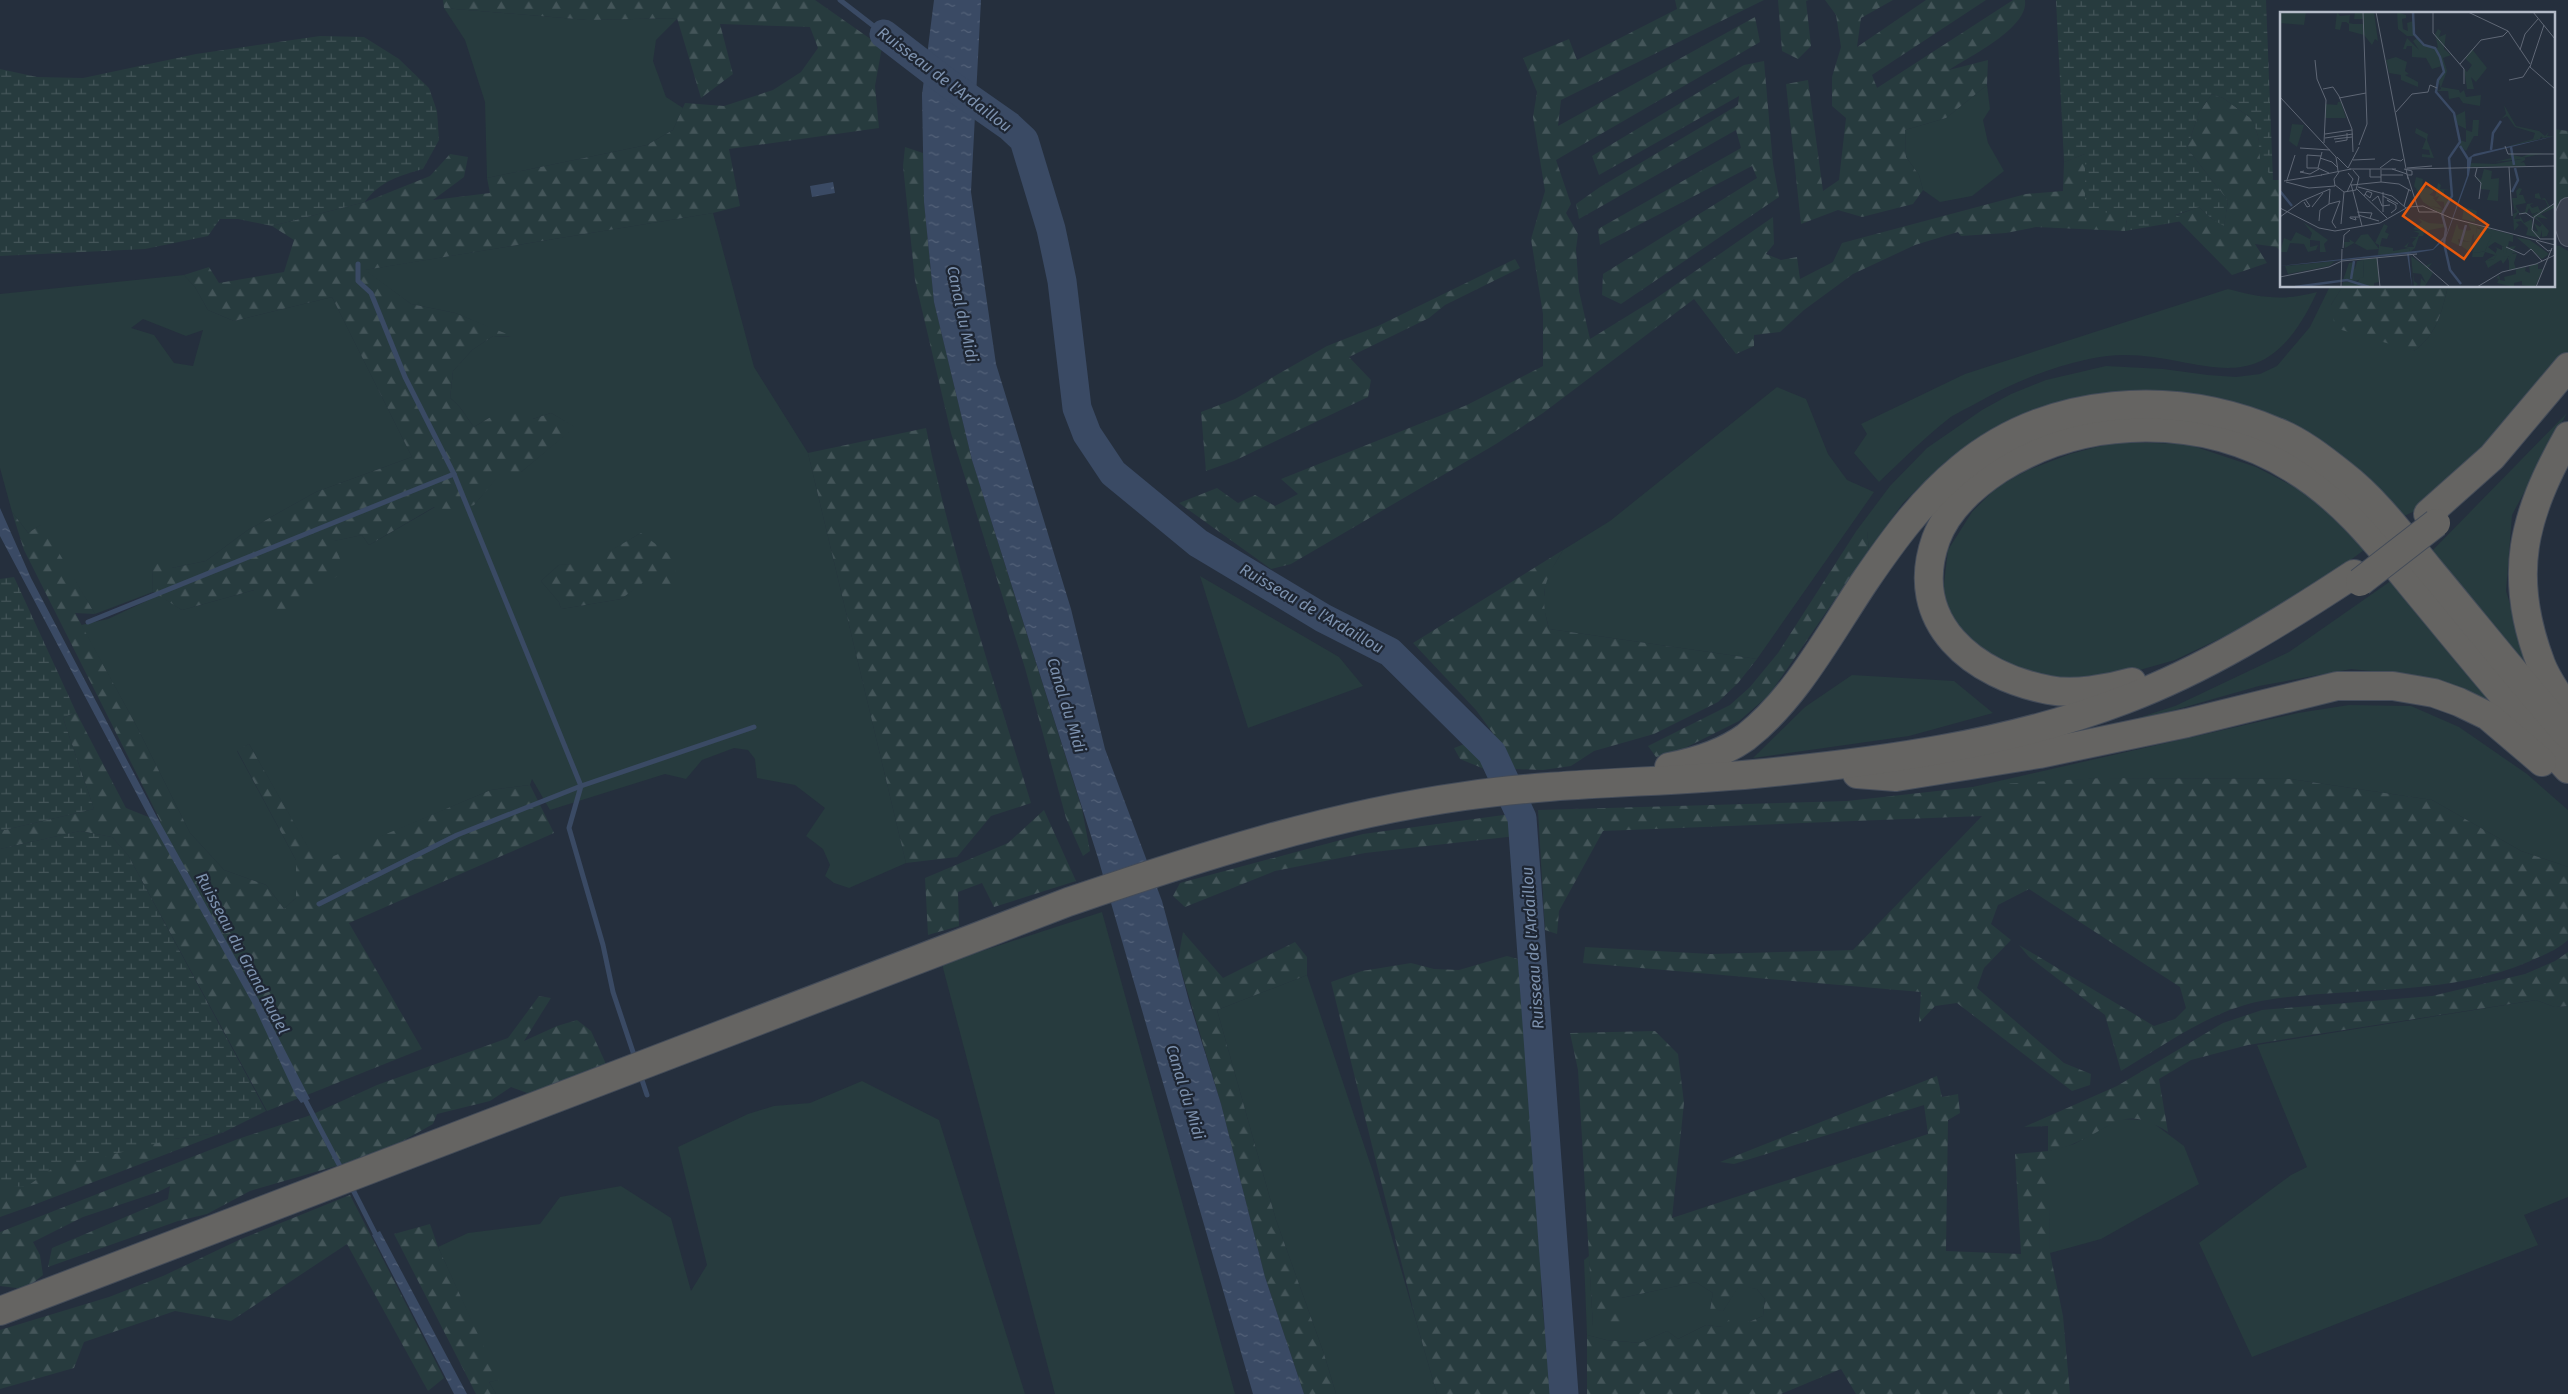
<svg xmlns="http://www.w3.org/2000/svg" width="2568" height="1394" font-family="'Fira Sans',sans-serif">
<style>
.green{fill:#273b3e;fill-rule:evenodd}
.forest{fill:url(#forest-firs)}
.wetland{fill:url(#wetland-marsh)}
.water{fill:url(#water-ripples)}
.lines{fill:none;stroke-linecap:round;stroke-linejoin:round}
.stream{stroke:#3a4a64;stroke-width:5}
.river{stroke:#3a4a64;stroke-width:29}
.minor-casing{stroke:#575f6c;stroke-width:20}
.trunk-casing{stroke:#444c59;stroke-width:30}
.minor{stroke:#39414e;stroke-width:18}
.trunk{stroke:#656462;stroke-width:28}
.trunk-bridge-casing{stroke:#444c59;stroke-width:30;stroke-linecap:butt}
.trunk-bridge{stroke:#656462;stroke-width:28}
.labels{text-anchor:middle;stroke-width:4.5;stroke-linejoin:round;paint-order:stroke}
.water-label{font-size:16px;font-style:italic;fill:#7d92af;stroke:#1e2633}
.inset-river{fill:none;stroke:#3a4a64;stroke-width:2.5}
.inset-road{fill:none;stroke:#5f6775;stroke-width:1}
.view{fill:#e8590c;fill-opacity:0.15;stroke:#e8590c;stroke-width:2.5}
.inset-edge{fill:none;stroke:#b5bcc9;stroke-width:2.5}
</style>
<defs>
<pattern id="forest-firs" width="22" height="20" patternUnits="userSpaceOnUse" patternTransform="scale(1.25)"><rect width="22" height="20" fill="#273b3e"/><path d="M5 1l3.5 6h-7zM16 11l3.5 6h-7z" fill="#445559"/></pattern>
<pattern id="wetland-marsh" width="20" height="14" patternUnits="userSpaceOnUse" patternTransform="scale(1.25)"><rect width="20" height="14" fill="#273b3e"/><path d="M1 5h8M5 5V1M11 12h8M15 12V8" fill="none" stroke="#445559"/></pattern>
<pattern id="water-ripples" width="26" height="14" patternUnits="userSpaceOnUse" patternTransform="scale(1.25)"><rect width="26" height="14" fill="#3a4a64"/><path d="M2 4q2-2 4 0t4 0M15 11q2-2 4 0t4 0" fill="none" stroke="#546279"/></pattern>
</defs>
<rect width="100%" height="100%" fill="#252f3d"/>
<!-- green -->
<g class="green">
<polygon points="444,8 588,20 678,18 656,40 653,61 666,97 683,108 673,130 647,145 487,178 485,102 465,40"/>
<polygon points="1987,85 1990,109 1983,120 1988,143 2004,171 1972,196 1940,202 1923,190 1919,175 1906,157 1905,130 1946,118"/>
<path d="M713,213L754,367L808,453L906,863L849,888L834,883L825,876L830,865L823,849L806,836L825,808L795,785L757,778L755,759L748,750L734,748L702,760L686,779L665,774L550,810L532,779L530,785L491,790L317,864L249,744L237,751L296,860V898L284,909L266,885L224,870L190,833L137,727L81,625L108,619L159,595L182,610L254,590L333,541L362,535L369,545L435,507L474,505L501,472H521L574,427L551,413L533,419L489,418L474,427C466,417 461,406 450,398L453,371L472,350L493,336L512,337L455,313L411,304L364,270ZM641,533L644,581L621,599L561,609L559,602L541,581L559,565L589,564Z"/>
<path d="M2554,245L2560,246L2568,251V357L2541,392L2417,510L2402,517L2284,421L2228,401L2157,391L2104,394L2059,402L1987,435L1944,463L1903,503L1869,550L1867,532L1857,530L1890,486L1927,448L1982,410L2011,394L2046,380L2106,366L2163,369L2208,375L2236,377L2260,374L2277,366L2310,327L2330,286H2343L2331,305L2414,351C2437,334 2441,314 2448,286H2554Z"/>
<path d="M184,275L195,287L208,310L234,321L332,297L412,457L316,492L248,530L206,561L172,568L152,567L153,592L95,614L41,525L28,533L12,512L0,468V294ZM143,319L186,336L203,330L193,366L174,363L154,335L131,328Z"/>
<path d="M2228,289C2261,298 2284,301 2317,292C2255,427 2189,336 2089,359C2047,368 2010,384 1973,405C1964,410 1954,414 1947,420C1923,439 1901,461 1879,482L1854,453L1867,434L1861,424L1965,374Z"/>
<polygon points="1777,387 1806,399 1828,454 1847,480 1874,492 1757,659 1549,629 1543,605 1546,578 1563,550 1610,521"/>
<polygon points="2567,413 2512,515 2506,591 2534,682 2431,552"/>
<polygon points="2116,442 2187,444 2256,467 2308,494 2368,547 2292,604 2175,660 2122,675 2079,681 2021,672 1970,642 1953,620 1943,592 1948,550 1972,512 1997,487 2028,470 2070,454"/>
<polygon points="1200,576 1339,657 1363,686 1248,728"/>
<polygon points="2395,578 2502,710 2429,677 2351,669 2259,686 2083,736 2175,706 2289,652"/>
<polygon points="1852,675 1954,681 1993,713 1909,736 1753,758 1805,707"/>
<polygon points="2349,705 2411,706 2459,727 2527,774 2568,810 2568,867 2521,851 2432,800 2290,779 2101,778 1968,788 2298,713"/>
<polygon points="1102,912 1235,1394 1055,1394 942,964"/>
<polygon points="1307,975 1373,1172 1437,1394 1336,1394 1324,1354 1276,1220 1217,1010"/>
<polygon points="2536,1000 2555,1007 2568,1006 2568,1197 2524,1215 2538,1245 2252,1357 2199,1243 2291,1175 2307,1167 2257,1045"/>
<polygon points="862,1081 939,1120 1025,1394 496,1394 489,1382 498,1380 438,1247 468,1233 540,1224 560,1197 621,1186 671,1218 691,1291 707,1265 678,1147 748,1114 774,1106 810,1103"/>
<polygon points="2120,1119 2149,1120 2184,1146 2199,1184 2101,1239 2050,1253 2048,1151 2074,1144"/>
<polygon points="1589,1256 1593,1326 1621,1298 1696,1282 1713,1293 1710,1309 1723,1311 1739,1285 1757,1289 1765,1299 1763,1316 1749,1322 1722,1327 1706,1325 1678,1339 1667,1331 1640,1343 1606,1340 1587,1335 1584,1260"/>
</g>
<!-- forest -->
<g class="forest">
<path d="M443,0H815L882,47L875,86L879,128L729,149L740,206L713,213L365,270L411,304L455,313L514,337L493,336L472,350L453,371L450,398C461,406 466,417 474,427L489,418L519,411L533,419L551,413L575,427L521,472L501,473L474,505L444,514L434,507L369,545L362,535L334,541L344,571L279,619L254,590L182,610L153,592L152,567L158,560L172,568L206,561L248,530L316,492L412,457L332,297L234,321L208,310L195,287L184,275L209,267L219,283L284,272L294,240L272,226L365,202L430,176L450,154L468,157L464,177L433,200L490,193L487,178L647,145L673,130L685,103L724,106L773,90L801,72L818,48L810,27L720,24L733,74L701,98L677,18L588,20L444,8Z"/>
<polygon points="1675,0 1764,0 1561,100 1558,126 1755,17 1760,42 1556,160 1571,204 1566,213 1578,234 1576,249 1579,291 1590,339 1655,299 1773,217 1774,244 1766,254 1781,260 1797,257 1800,279 1833,262 1842,243 2026,194 2063,191 2064,162 2085,154 2128,213 2125,231 2036,227 2006,233 1961,236 1958,232 1915,245 1853,274 1804,310 1780,332 1754,335 1754,346 1736,354 1694,299 1543,413 1496,444 1291,564 1271,569 1179,503 1217,488 1238,503 1255,495 1275,506 1298,494 1281,479 1467,405 1543,366 1543,314 1531,239 1545,191 1533,117 1537,92 1523,58 1569,39 1577,60 1677,9"/>
<polygon points="1778,0 1809,0 1806,1 1811,46 1798,59 1782,51"/>
<path d="M1825,0H1893L1861,18L1857,47L1926,0H1986L1872,75L1877,88L2013,0H2025C2029,28 1970,56 1949,70L1988,60L1987,85L1946,118L1905,130L1906,157L1919,175L1923,190L1913,204L1862,217L1838,210L1801,224L1786,84L1808,80L1823,191L1839,180L1846,118L1832,106V77L1841,47L1836,15Z"/>
<polygon points="1764,61 1773,164 1779,197 1621,304 1602,295 1603,274 1757,178 1752,166 1600,245 1598,229 1741,148 1736,130 1579,219 1576,204 1600,187 1738,105 1739,96 1599,175 1592,156 1744,65"/>
<polygon points="2212,94 2223,98 2252,119 2258,136 2261,159 2273,180 2282,180 2282,252 2276,247 2255,244 2267,263 2232,275 2174,216 2199,207 2212,219 2224,225 2228,201 2187,148 2199,112"/>
<polygon points="2554,129 2568,131 2568,199 2554,214"/>
<polygon points="905,147 923,153 924,202 934,302 972,460 1082,809 1090,851 1083,856 1066,818 1025,668 951,433 915,280 903,166"/>
<polygon points="1515,259 1520,268 1445,305 1429,318 1349,357 1371,380 1368,397 1234,461 1206,471 1201,412 1235,399 1327,346 1378,326"/>
<path d="M2343,286H2448C2441,314 2437,334 2414,351L2335,328L2331,305Z"/>
<path d="M926,428C952,555 993,679 1031,803L991,816L957,857L906,863L808,453Z"/>
<polygon points="12,512 28,533 42,524 95,614 75,613 137,727 190,833 224,870 266,885 284,909 296,898 296,860 237,750 249,744 317,863 491,790 530,785 554,833 349,923 422,1049 267,1111 128,855 112,837 80,831 0,849 0,831 94,809 63,718 76,712 126,808 161,822 24,550"/>
<polygon points="1857,530 1867,531 1869,550 1769,695 1739,721 1679,751 1656,757 1648,746 1730,705 1750,687 1778,653"/>
<polygon points="641,533 674,558 676,578 665,590 644,582 621,599 561,609 559,602 541,581 559,565 589,563"/>
<path d="M1563,550C1544,581 1539,592 1549,629L1757,659L1738,683L1718,702L1654,734L1594,751L1571,766L1543,770L1514,769L1499,775L1460,759L1454,748L1467,743L1496,749L1495,736L1476,710L1413,643Z"/>
<path d="M2101,778L2290,779L2432,800L2521,851L2568,867V940C2556,951 2543,955 2528,962C2445,997 2354,986 2267,1000C2214,1008 2166,1044 2121,1071L2105,1015L2029,957L2019,945L2154,1026L2175,1019L2186,1008L2180,987L2029,889L1998,905L1991,924L2011,940L1984,968L1977,988L2064,1063L2091,1074L2090,1085L2072,1091L1957,1003L1935,1006L1919,1023L1921,992L1583,963L1585,947L1711,954L1853,950L1982,816L1603,831L1559,911L1557,934L1545,930L1538,810L1847,801L2000,784Z"/>
<polygon points="1044,810 1076,881 994,907 982,883 958,892 959,926 928,935 925,878 1008,843"/>
<polygon points="1511,814 1516,836 1365,853 1275,871 1185,907 1173,896 1180,883 1363,834"/>
<polygon points="1183,932 1223,978 1295,942 1307,957 1307,975 1217,1010 1276,1220 1324,1354 1336,1394 1304,1394 1265,1277 1221,1104 1178,960"/>
<path d="M2568,952V1006L2555,1007L2536,1000L2248,1045L2191,1060L2159,1079L2168,1132C2123,1104 2116,1126 2075,1143C2067,1147 2057,1149 2049,1151L2050,1253L2063,1316L2070,1394H1856L1841,1369L1781,1394H1587V1335L1606,1340L1640,1343L1667,1331L1678,1339L1706,1325L1722,1327L1737,1311L1749,1322L1763,1316L1765,1299L1757,1289L1739,1286L1723,1311L1710,1310L1713,1293L1696,1282L1621,1298L1622,1322L1593,1326L1578,1070L1570,1033L1655,1031L1678,1054L1684,1103L1672,1218L1928,1134L1924,1105L1734,1164L1720,1162L1937,1076L1942,1097L1958,1094L1960,1113L1948,1120L1946,1251L2021,1254L2015,1154L2048,1151V1126L2024,1127L2117,1086L2223,1023L2262,1010L2432,996L2525,974L2555,961Z"/>
<polygon points="1507,956 1529,962 1543,1113 1541,1292 1551,1394 1437,1394 1416,1321 1331,982 1362,971 1411,963 1434,969 1459,970"/>
<polygon points="539,996 551,998 524,1041 557,1026 577,1020 591,1031 606,1064 530,1094 511,1087 490,1101 437,1114 433,1124 401,1142 343,1164 250,1191 207,1214 178,1221 48,1267 52,1248 168,1199 170,1186 158,1192 83,1217 33,1242 40,1255 43,1275 25,1289 0,1286 0,1232 238,1139 311,1115 377,1085 508,1038"/>
<polygon points="224,1132 31,1206 0,1217 0,1137 174,1139"/>
<polygon points="350,1195 444,1378 428,1391 347,1244 231,1321 175,1311 84,1342 74,1368 0,1389 0,1330 109,1297 163,1276 241,1239"/>
<polygon points="430,1224 438,1247 499,1380 489,1382 496,1394 476,1394 394,1234"/>
</g>
<!-- wetland -->
<g class="wetland">
<polygon points="2056,0 2266,0 2273,180 2260,159 2258,136 2252,119 2223,98 2212,94 2199,112 2187,148 2228,201 2224,226 2212,219 2199,207 2175,215 2188,220 2125,231 2128,213 2085,212 2085,154 2064,162"/>
<path d="M320,36L364,37L399,59L429,88L437,111L439,140L423,169C399,176 380,181 365,202L272,226L238,219H220L208,236L145,249L0,256V69L37,77L83,78L196,54Z"/>
<polygon points="14,577 76,712 63,718 94,809 0,831 0,579"/>
<polygon points="80,831 112,837 128,855 266,1111 224,1132 174,1139 79,1163 66,1159 26,1187 0,1185 0,849"/>
</g>
<!-- water -->
<g class="water">
<polygon points="934,0 981,0 971,192 996,364 1071,609 1105,749 1162,901 1189,1001 1221,1104 1265,1277 1304,1394 1253,1394 1098,858 972,460 934,302 924,202 922,95"/>
<polygon points="833,182 835,193 812,197 810,186"/>
<polygon points="0,508 31,578 157,817 260,1002 310,1099 301,1103 296,1096 254,1006 151,821 0,536"/>
<polygon points="380,1231 467,1394 454,1394 372,1235"/>
</g>
<g class="lines">
<!-- stream -->
<g class="stream">
<polyline points="840,0 884,34"/>
<polyline points="358,264 358,281 371,293 405,377 454,474 581,786 569,828 603,945 613,992 635,1058"/>
<polyline points="88,622 454,474"/>
<polyline points="319,904 457,835 581,786 754,727"/>
<polyline points="640,1074 647,1095"/>
<polyline points="303,1096 342,1170"/>
<polyline points="350,1184 378,1239"/>
</g>
<!-- river -->
<polyline class="river" points="884,34 949,84 1009,126 1024,140 1051,229 1062,281 1077,408 1087,434 1113,473 1198,543 1323,618 1390,652 1492,753 1522,818 1564,1394"/>
<defs>
<polyline id="minor" points="2568,207 2562,220 2568,237"/>
<g id="trunk">
<path d="M2568,436C2523,516 2507,575 2541,664C2547,680 2559,696 2568,710"/>
<polyline points="2428,514 2492,457 2568,367"/>
<path d="M2132,682C2108,689 2073,695 2049,690C1974,676 1906,623 1936,539C1947,510 1973,486 1999,469C2087,414 2204,414 2292,468C2344,499 2381,548 2419,594C2468,653 2516,713 2568,769"/>
<path d="M1669,767C1695,762 1724,753 1746,737C1796,698 1830,633 1865,581C1893,540 1922,500 1961,468C2049,395 2174,388 2277,432C2300,441 2322,458 2342,474C2376,500 2403,537 2430,570C2476,625 2520,681 2568,735"/>
<polyline points="1857,774 1896,777 2039,754 2187,723 2337,686 2393,686 2434,693 2459,702 2488,716 2542,762"/>
<path d="M0,1311L1068,902C1197,858 1329,815 1465,796C1561,782 1658,783 1754,774C1878,762 2007,745 2124,700C2206,669 2281,622 2354,574"/>
</g>
</defs>
<!-- minor casing -->
<use href="#minor" class="minor-casing"/>
<!-- trunk casing -->
<use href="#trunk" class="trunk-casing"/>
<!-- minor -->
<use href="#minor" class="minor"/>
<!-- trunk -->
<use href="#trunk" class="trunk"/>
<defs>
<polyline id="trunk-bridge" points="2360,582 2436,523"/>
</defs>
<!-- trunk-bridge casing -->
<use href="#trunk-bridge" class="trunk-bridge-casing"/>
<!-- trunk-bridge -->
<use href="#trunk-bridge" class="trunk-bridge"/>
</g>
<g class="labels">
<!-- water labels -->
<g class="water-label">
<text transform="translate(945 79) rotate(37)" y="6">Ruisseau de l'Ardaillou</text>
<text transform="translate(963 314) rotate(78)" y="6">Canal du Midi</text>
<text transform="translate(1312 608) rotate(30)" y="6">Ruisseau de l'Ardaillou</text>
<text transform="translate(1067 705) rotate(73)" y="6">Canal du Midi</text>
<text transform="translate(1532 948) rotate(-94)" y="6">Ruisseau de l'Ardaillou</text>
<text transform="translate(243 953) rotate(62)" y="6">Ruisseau du Grand Rudel</text>
<text transform="translate(1186 1092) rotate(73)" y="6">Canal du Midi</text>
</g>
</g>
<!-- overview -->
<g transform="translate(2280 12)">
<rect width="275" height="275" fill="#252f3d"/>
<path d="M0,0H26L24,13L0,11ZM57,0L60,4L70,3L69,11L74,12H83V7H74L75,0H94L98,29L95,27L92,33L84,23L69,19V12L66,10H62L60,18L55,17ZM117,0L126,3V6L122,7L123,17L128,19L127,11L133,9L135,24H127L118,17ZM158,17L161,19L159,25L166,22L164,37L171,43L163,46L167,59L161,75L179,78L180,81L184,78L186,85L201,83L200,94L183,91L179,85L169,87L168,79H157L161,77L158,68L164,61L161,46L162,54L152,57L146,46L132,45V34H127L126,37H123L127,26L139,38L133,29L137,26L143,33L158,36L155,22ZM192,37L207,56L196,70L191,65L194,77H187L184,57L187,60L192,53L185,46ZM116,45L127,50L125,59L129,62L125,63L138,70V75L121,68V63L109,61L106,48ZM185,99L186,115V117L178,113L175,104ZM193,108H199L198,124H194L186,139L180,134V128L186,130V118L192,120ZM12,112L24,113L17,135L9,129ZM136,116L148,122L147,128L154,146L142,145V142L150,143L149,138L142,137L146,127L135,121ZM204,157L212,159L211,167L219,166L218,189L207,188L210,178L201,177V171L195,164L201,168ZM136,165L143,167L142,175L153,177V180L148,184L138,179L134,174ZM235,174L242,177L239,183H243L246,191L236,193L235,201L232,186H237L236,179L239,176ZM184,195L197,199L195,210L182,207ZM23,210L48,228L44,232L46,240H40V229L30,228V235L38,233L36,238L28,240L24,232L10,231L7,240H0L4,226L11,229L16,220L30,227L32,221ZM177,211L179,217L193,220L190,240L181,234L182,229L190,230L178,227L180,234L171,230ZM104,212L108,214L105,220L109,222L107,227L102,226L100,234L113,236V239L129,236L130,240L98,243L99,233L95,231ZM236,225L250,228L269,242L262,247ZM222,234L224,235L225,241L227,236L232,238V242H237L234,251L236,257L246,255L245,259L250,261L249,254L258,251V257H263L255,275L242,273V269L234,271V275L217,271L219,267L216,266L219,263L220,268L225,269L224,265L236,262V257L229,258V244L223,252L221,248L208,256L205,249L214,247L217,237L215,235L222,238ZM131,244L145,254L152,251L148,256L153,261L145,274L140,275L141,266L146,271L141,262L133,261L134,269L138,272L134,275ZM83,248L84,266L76,269L63,268L69,251L74,250L75,257L77,249Z" fill="#273b3e"/>
<path d="M224,93L236,114L259,119L265,124L269,120L267,124H275L263,126L261,124L260,127L225,135L253,127L255,121L235,115L227,104L221,107L226,102ZM251,141H264L243,146H245V148L240,151L244,150L246,154L189,155V151L215,152L242,147L215,150L231,146L229,142L242,145ZM158,171L161,173L160,177L171,178H164V183L171,185L164,196V190L156,189L159,184L153,186L163,197L151,194L163,198L161,202L143,190L136,177L155,185ZM138,206L149,211L164,212L165,215L145,219L143,224H139L135,236L130,240L129,236L124,235L129,230L127,235H134L132,231L136,226L129,225H137L139,221L133,219H140L133,217L142,210ZM188,211L233,223V230L229,229L228,235L236,234L233,238L237,242L233,241L228,249V245L223,244L230,245L232,238L227,236L226,241H223L224,235L215,230L208,235L217,242L214,247L205,249L215,243L205,240L203,245H192L193,237L195,241L205,239L208,231L196,226L194,228V226L193,234L194,222L191,225V221L185,219L191,218ZM197,215L210,222L208,230L196,225ZM88,222L99,237L87,238L74,231L65,236L64,230H70L69,227L75,231L81,223Z" fill="#273b3e" fill-rule="evenodd"/>
<path d="M259,181L261,187L268,185L265,186L270,195L275,192L274,196L261,202L268,207L256,205L269,219L267,224L262,225V218L260,226L246,223L248,216L241,209L236,210L239,213L234,219L233,202L237,200L234,192L240,201L245,200L247,192L254,191L250,193L252,196L258,194L260,199L268,194L265,188L255,186V182ZM249,196L252,202L258,200L252,204L262,212L260,215L254,211L258,220L252,217V207L244,211L240,204V207H234L238,201H247ZM197,216L212,222L205,239L196,241L193,240Z" fill="#273b3e" fill-rule="evenodd"/>
<path d="M58,90H61L66,106H45V92L57,93ZM97,246L99,270L94,271V275H62L63,270H78L80,266L84,265L83,247ZM55,249L49,254L8,262L5,254Z" fill="#273b3e"/>
<path d="M275,124L192,145L189,163L166,226L153,238L129,242L132,275L127,242L0,254L153,237L167,221L187,164V147L194,142Z" fill="#3a4a64"/>
<path class="inset-river" d="M133,0L134,22L144,33L155,36L160,45L164,60L158,68L156,80L174,101L180,130L169,146L172,184L162,202L166,217L164,231M180,134L188,147M231,135L234,153M211,138L213,121L221,109M0,179L12,194M232,180L238,168L235,156M164,231L170,258L181,272M180,234L186,213M71,267L74,249M15,275L67,268L89,275"/>
<path class="inset-road" d="M96,0L128,167M153,0V21L184,57V72M253,0L275,27M264,13L250,55L275,77M228,19L250,52M240,38L245,22L258,7M35,48L37,67L46,88L44,131M180,52L201,28L223,24L228,19L188,0M229,68L243,65L250,54M43,77L53,75L59,84L72,117L73,140M0,85L56,145L58,159M59,86L86,81M116,100L132,82L148,80L150,73L157,76M45,122L72,118M45,126L73,122M54,127L72,125M55,130L67,128V121M79,133L87,112L83,0M225,134L228,142H275M20,136L50,138M42,140L38,156L49,161M57,145L68,156M40,146L52,150L58,156M73,148L95,147M229,155L232,204M38,156H27V143L41,144M68,156L79,135M100,156L112,147L121,149L123,147M127,156L152,154M197,156L195,164L201,171L199,187M69,157H116M90,157V165H101M112,157L127,162L139,200H157M124,157L132,159V163H128M127,157L275,154M24,159L20,160L30,162L39,157M41,163L71,157M101,163H123M7,168L15,143M4,169L42,163M6,170L29,176L55,174M101,170L119,172L131,179M71,172L82,214M55,173L64,180L76,178L79,165L73,158M72,173L101,170V158M55,174L54,167L59,160M78,175L112,184L126,196M50,177L49,192L60,189M77,177L107,206M67,180L73,167L68,161M103,180V200M84,184L87,179L92,181L90,186L85,182M103,184L118,192M92,189L98,184L102,194L110,193M24,190L27,195L30,194L25,187M110,190L107,188L116,193V197L111,201M275,191L254,205L252,218L260,227H275M124,194L129,177M32,195L43,181M0,196L39,216L55,219L100,211L128,195L143,194L171,206L275,233M77,200L92,201L90,206M239,202L246,201L253,206M78,203L99,209M0,205L22,189L50,177M75,205L76,208L70,206V205H79M39,209L40,198L49,192M61,212L64,180M56,216L52,210L60,189M256,229L268,239L272,238M226,235L244,243L251,237L262,249M63,236L64,223L70,218M133,243L170,275M97,246L100,275M0,265L49,255L62,249L137,242M61,275L62,237M197,275L222,260L256,252L275,243M256,275L272,236"/>
<path class="view" d="M146,171L208,213L184,247L123,204Z"/>
<rect width="275" height="275" class="inset-edge"/>
</g>
</svg>
